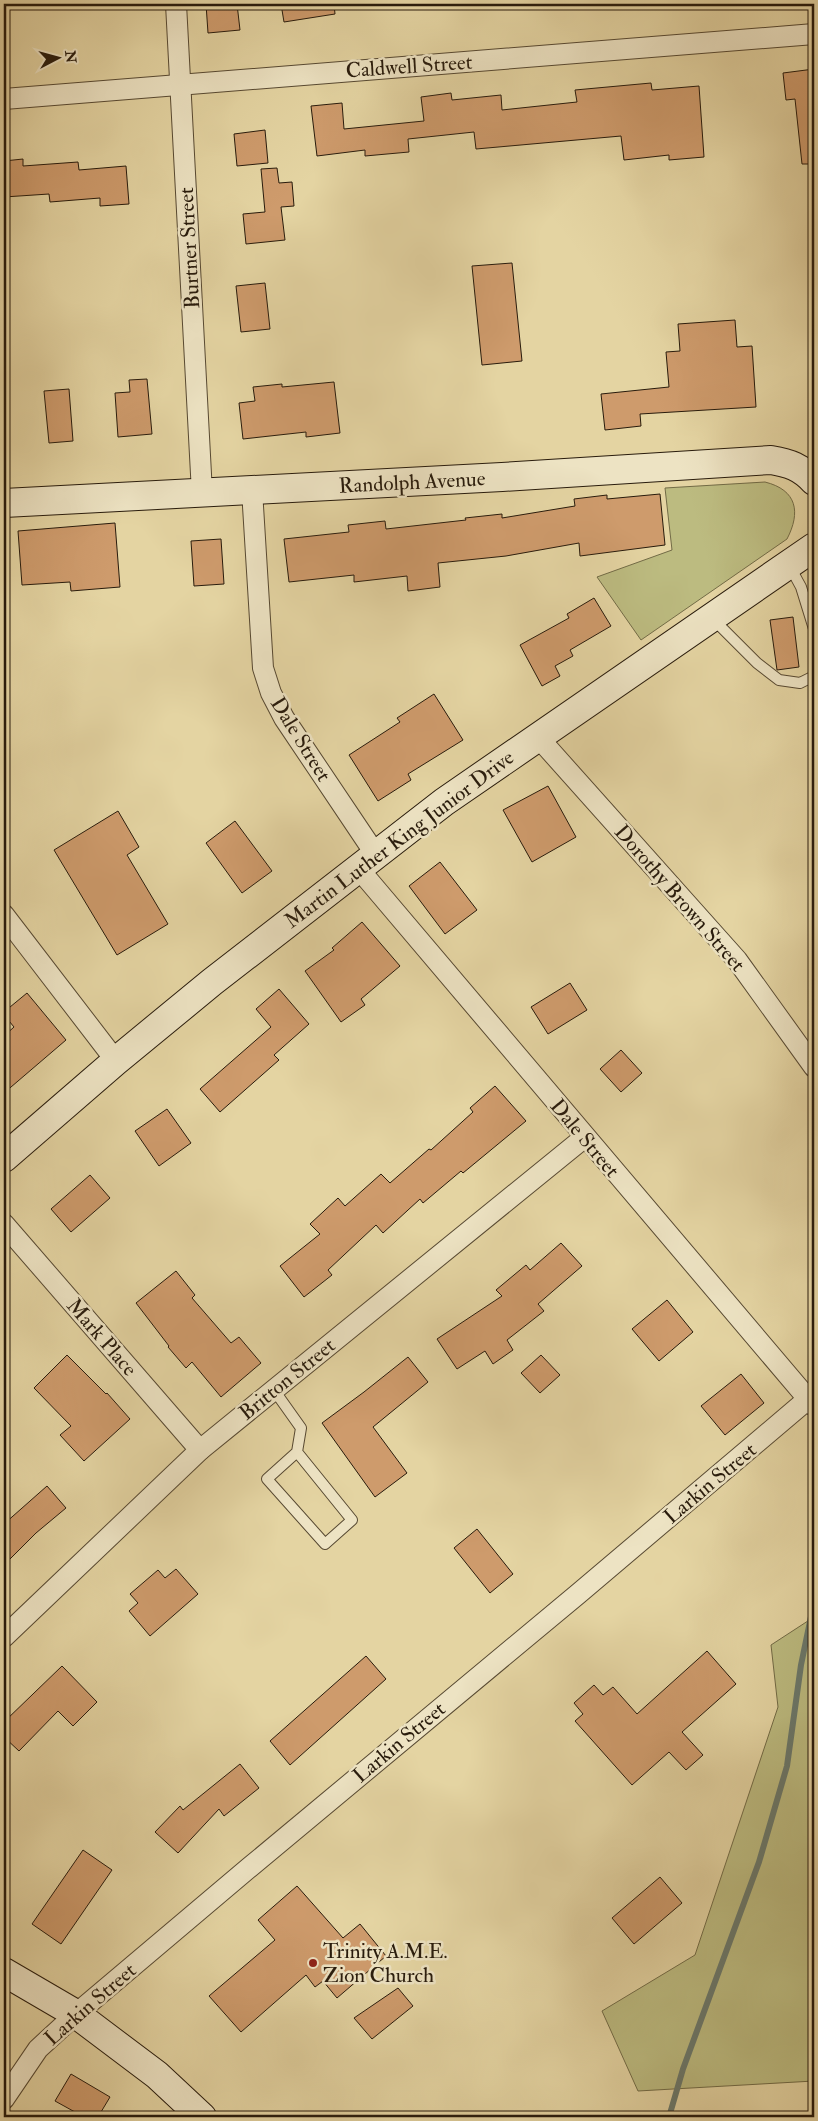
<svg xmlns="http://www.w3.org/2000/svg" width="818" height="2121" font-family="'IM FELL Double Pica',serif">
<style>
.green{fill:#bcbb80;stroke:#726b46}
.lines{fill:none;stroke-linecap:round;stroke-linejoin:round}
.stream{stroke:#6b796c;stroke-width:6}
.building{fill:#ce9b6c;stroke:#281b0c}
.lane-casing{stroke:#574932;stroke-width:12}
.street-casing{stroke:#574932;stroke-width:22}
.secondary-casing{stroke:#281b0c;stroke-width:30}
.lane{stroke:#ede3c3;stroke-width:10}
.street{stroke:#ede3c3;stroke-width:20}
.secondary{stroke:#ede3c3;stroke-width:28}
.poi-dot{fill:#8f2418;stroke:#ede3c3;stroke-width:2}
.labels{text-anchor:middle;stroke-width:5;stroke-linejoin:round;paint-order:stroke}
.street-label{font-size:21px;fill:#281b0c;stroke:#ede3c3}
.poi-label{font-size:21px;fill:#281b0c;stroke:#ede3c3;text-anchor:start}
</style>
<rect width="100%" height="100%" fill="#e4d4a2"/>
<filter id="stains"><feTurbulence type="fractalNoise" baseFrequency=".004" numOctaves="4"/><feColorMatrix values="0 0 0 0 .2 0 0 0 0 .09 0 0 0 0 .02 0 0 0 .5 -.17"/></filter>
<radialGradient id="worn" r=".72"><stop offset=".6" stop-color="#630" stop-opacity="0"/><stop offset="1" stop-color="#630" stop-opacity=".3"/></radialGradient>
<!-- green -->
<g class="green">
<path d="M765,482C797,490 801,512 787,539L641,640L597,577L672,550L665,488Z"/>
<polygon points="814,1617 814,2081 638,2091 602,2011 695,1955 778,1707 771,1645"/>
</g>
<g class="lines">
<!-- stream -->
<polyline class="stream" points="669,2117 683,2069 759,1862 787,1766 801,1665 814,1602"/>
</g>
<!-- building -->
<g class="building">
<polygon points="206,4 237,4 240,30 208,33"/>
<polygon points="281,4 334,4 335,14 284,22"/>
<polygon points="814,69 814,164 802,164 795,99 786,100 783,73"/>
<polygon points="651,83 652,90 699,86 704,157 669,160 669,155 624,160 621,136 476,149 474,132 408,139 409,152 365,156 365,150 317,156 311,106 342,103 344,129 424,121 421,97 451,93 452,100 501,95 502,110 577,102 575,90"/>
<polygon points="265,130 268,163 237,166 234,134"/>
<polygon points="23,159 23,166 78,162 79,170 126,166 129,204 100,206 100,198 50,202 49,194 4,197 4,161"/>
<polygon points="277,168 279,183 292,182 294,206 281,207 285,240 246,244 243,214 265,212 261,169"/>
<polygon points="512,263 522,361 482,365 472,266"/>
<polygon points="265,283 270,329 241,332 236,286"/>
<polygon points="735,320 737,347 752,346 756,407 640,414 641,426 605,430 601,394 669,387 666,352 680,351 678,324"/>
<polygon points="147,379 152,434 118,437 115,393 130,392 129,380"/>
<polygon points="334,382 340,433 306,437 306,432 243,439 239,403 255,401 253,387 282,384 282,387"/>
<polygon points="69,389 73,441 49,443 44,391"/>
<polygon points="660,494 665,545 580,556 579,543 506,556 438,563 440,587 408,591 407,576 354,582 354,575 289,582 284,539 349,532 348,525 385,521 386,529 466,520 465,518 502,514 502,518 575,506 574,499 607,495 607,499"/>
<polygon points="115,523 120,587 71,591 70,582 22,585 18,531"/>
<polygon points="221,539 224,584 194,586 191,541"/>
<polygon points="594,598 611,626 570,650 573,656 555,666 560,676 542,686 520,645 569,618 567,614"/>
<polygon points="793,617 799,667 777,670 770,620"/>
<polygon points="434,694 463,740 408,774 411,780 378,801 349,755 400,722 397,718"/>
<polygon points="548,786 576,837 532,862 503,810"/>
<polygon points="118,811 139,847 127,855 168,924 117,955 54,850"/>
<polygon points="235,821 272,871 242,893 206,843"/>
<polygon points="440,862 477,910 445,934 409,886"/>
<polygon points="362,922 400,966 361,999 365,1005 341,1022 305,971 334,950 332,948"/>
<polygon points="570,983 587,1010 548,1034 531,1007"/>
<polygon points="279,989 309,1024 274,1055 279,1060 220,1112 200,1089 271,1027 256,1009"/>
<polygon points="27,993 66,1040 4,1093 4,1036 14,1027 4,1015 4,1012"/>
<polygon points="621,1050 642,1073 621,1092 600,1069"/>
<polygon points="495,1086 526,1121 463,1173 461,1171 423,1203 420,1199 383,1233 376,1225 328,1270 332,1275 304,1297 280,1266 320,1234 310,1224 338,1198 345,1206 381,1174 390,1183 429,1149 431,1150 473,1112 470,1108"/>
<polygon points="167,1109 191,1143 159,1166 135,1131"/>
<polygon points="90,1175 110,1198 71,1232 51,1209"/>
<polygon points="561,1243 582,1266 538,1304 544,1311 507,1340 513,1350 493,1364 485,1351 457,1369 437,1339 502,1296 496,1290 526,1265 530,1270"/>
<polygon points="176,1271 195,1295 192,1298 231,1343 239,1337 261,1363 221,1397 192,1362 186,1368 168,1347 169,1346 136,1303"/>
<polygon points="667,1300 693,1332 659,1361 632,1329"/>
<polygon points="67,1355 106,1394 107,1393 130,1419 84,1461 60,1435 71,1426 34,1388"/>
<polygon points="541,1355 560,1375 540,1393 521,1373"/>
<polygon points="408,1357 428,1382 373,1427 407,1473 375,1497 322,1423 364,1392"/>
<polygon points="741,1374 764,1403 725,1435 701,1406"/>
<polygon points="47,1486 66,1508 36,1533 4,1565 4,1524"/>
<polygon points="477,1529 513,1574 490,1593 454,1548"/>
<polygon points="176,1569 198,1594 150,1636 129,1611 138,1603 130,1594 158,1570 165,1578"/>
<polygon points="707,1651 736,1684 682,1732 703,1755 686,1770 669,1752 632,1785 575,1721 583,1714 574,1703 594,1685 603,1695 613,1687 637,1714"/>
<polygon points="366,1656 386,1679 290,1765 270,1741"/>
<polygon points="62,1666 97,1702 73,1726 58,1711 19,1751 4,1737 4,1722"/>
<polygon points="240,1764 259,1788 224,1816 219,1809 178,1853 155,1832 180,1806 183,1810"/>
<polygon points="83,1850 112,1870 61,1944 32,1924"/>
<polygon points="660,1877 682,1903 634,1944 612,1918"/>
<polygon points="297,1886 343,1938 360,1924 386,1956 337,1998 323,1981 315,1987 306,1975 241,2032 209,1996 275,1940 258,1920"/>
<polygon points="398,1988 413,2006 372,2039 354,2018"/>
<polygon points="71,2074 110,2097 98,2117 84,2117 55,2101"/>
</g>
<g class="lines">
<defs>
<g id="lane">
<polyline points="789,565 801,587 814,629"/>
<polyline points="712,618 757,663 779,680 800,683 814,676"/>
<polyline points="274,1390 301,1428 297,1452 267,1479 325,1544 352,1520 297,1452"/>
</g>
<g id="street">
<polyline points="176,4 202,493"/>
<polyline points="4,99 814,34"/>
<polyline points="252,490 263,668 271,693 284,718 376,855"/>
<polyline points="537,736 737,960 814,1067"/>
<polyline points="358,868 814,1406"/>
<polyline points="4,915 116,1061"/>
<polyline points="4,1224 200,1450"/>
<polyline points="4,1637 200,1450 585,1137"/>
<polyline points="4,2099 38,2049 76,2014 250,1867 578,1594 814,1394"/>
</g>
<g id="secondary">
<path d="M4,503L502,477L771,460C789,463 801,467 814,481"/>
<polyline points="4,1158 116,1061 212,982 444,802 814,547"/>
<polyline points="4,1972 76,2014 157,2075 202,2117"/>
</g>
</defs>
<!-- lane casing -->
<use href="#lane" class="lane-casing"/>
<!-- street casing -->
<use href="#street" class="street-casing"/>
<!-- secondary casing -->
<use href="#secondary" class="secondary-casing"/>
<!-- lane -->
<use href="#lane" class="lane"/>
<!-- street -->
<use href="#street" class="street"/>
<!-- secondary -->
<use href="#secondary" class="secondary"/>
</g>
<!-- markers -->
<circle class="poi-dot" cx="313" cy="1963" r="5"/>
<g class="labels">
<!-- street labels -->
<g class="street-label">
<text transform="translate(409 66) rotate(-4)" y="7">Caldwell Street</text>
<text transform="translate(189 248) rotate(-93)" y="7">Burtner Street</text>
<text transform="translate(412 482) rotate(-3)" y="7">Randolph Avenue</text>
<text transform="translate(301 739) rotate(58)" y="7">Dale Street</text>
<text transform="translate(399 839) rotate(-37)" y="7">Martin Luther King Junior Drive</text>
<text transform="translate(680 898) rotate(49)" y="7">Dorothy Brown Street</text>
<text transform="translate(585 1138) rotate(50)" y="7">Dale Street</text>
<text transform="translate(102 1337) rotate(49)" y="7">Mark Place</text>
<text transform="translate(287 1379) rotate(-39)" y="7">Britton Street</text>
<text transform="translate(710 1483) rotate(-40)" y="7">Larkin Street</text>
<text transform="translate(399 1742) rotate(-40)" y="7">Larkin Street</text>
<text transform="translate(90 2004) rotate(-41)" y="7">Larkin Street</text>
</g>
<!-- poi labels -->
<g class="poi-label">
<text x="323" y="1958">Trinity A.M.E.<tspan x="323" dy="24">Zion Church</tspan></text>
</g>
</g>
<!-- margin -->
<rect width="818" height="2121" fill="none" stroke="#e4d4a2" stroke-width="20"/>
<rect x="5" y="5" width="808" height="2111" fill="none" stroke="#281b0c" stroke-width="2.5"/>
<rect x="10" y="10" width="798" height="2101" fill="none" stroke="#281b0c"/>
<!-- north arrow -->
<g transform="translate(58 58) rotate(84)" stroke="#ede3c3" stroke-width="4" paint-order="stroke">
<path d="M0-4L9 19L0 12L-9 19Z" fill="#281b0c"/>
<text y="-8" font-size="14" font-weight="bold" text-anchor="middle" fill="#281b0c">N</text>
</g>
<rect width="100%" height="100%" filter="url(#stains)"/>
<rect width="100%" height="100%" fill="url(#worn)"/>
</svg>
